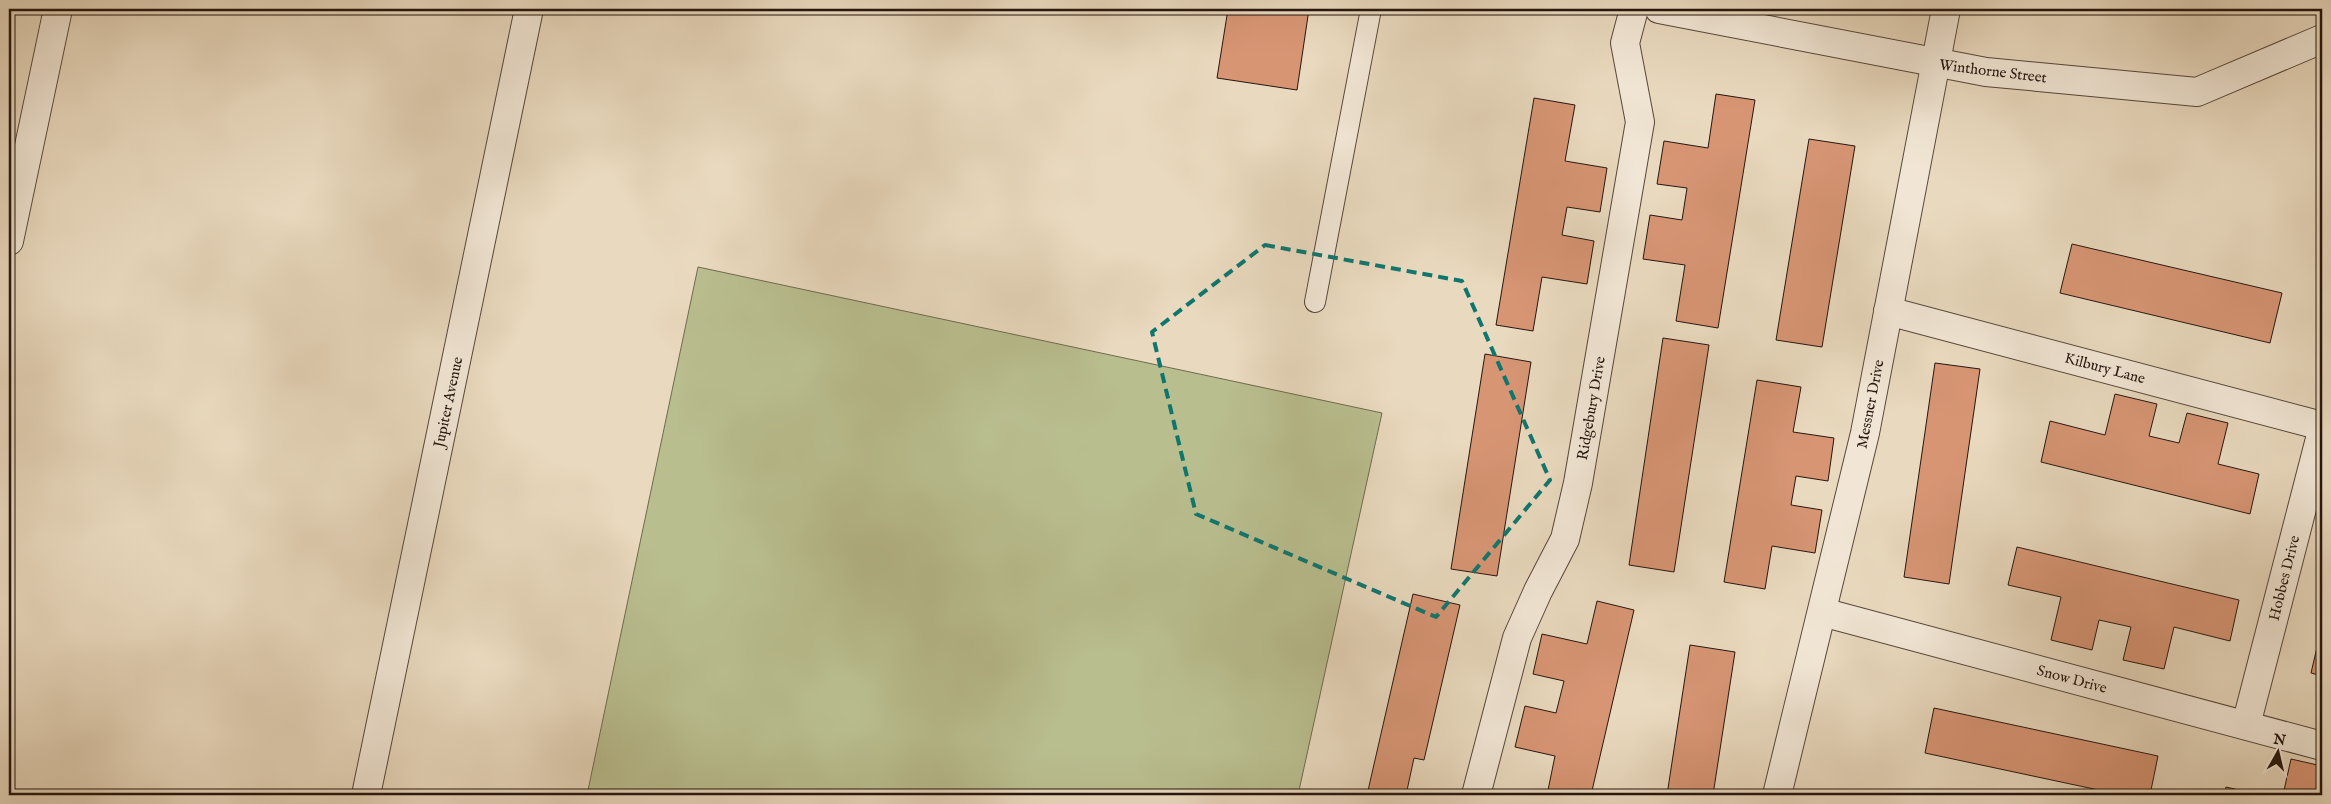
<svg xmlns="http://www.w3.org/2000/svg" width="2331" height="804" font-family="'IM FELL English',serif">
<style>
.green{fill:#b9be8f;stroke:#6f6a4f}
.building{fill:#d79574;stroke:#25160f}
.lines{fill:none;stroke-linecap:round;stroke-linejoin:round}
.service-casing{stroke:#56473b;stroke-width:22}
.minor-casing{stroke:#56473b;stroke-width:30}
.service{stroke:#f1e6d5;stroke-width:20}
.minor{stroke:#f1e6d5;stroke-width:28}
.marked{fill:none;stroke:#0f766e;stroke-width:4;stroke-dasharray:10 6;stroke-linejoin:round}
.labels{text-anchor:middle;stroke-width:5;stroke-linejoin:round;paint-order:stroke}
.street-label{font-size:15px;fill:#25160f;stroke:#f1e6d5}
</style>
<rect width="100%" height="100%" fill="#e9d9be"/>
<filter id="stains"><feTurbulence type="fractalNoise" baseFrequency=".004" numOctaves="4"/><feColorMatrix values="0 0 0 0 .2 0 0 0 0 .09 0 0 0 0 .02 0 0 0 .5 -.17"/></filter>
<radialGradient id="worn" r=".72"><stop offset=".6" stop-color="#630" stop-opacity="0"/><stop offset="1" stop-color="#630" stop-opacity=".3"/></radialGradient>
<!-- green -->
<polygon class="green" points="698,267 1382,413 1298,795 587,795"/>
<!-- building -->
<g class="building">
<polygon points="1228,9 1309,9 1297,90 1217,78"/>
<polygon points="1716,94 1755,100 1718,328 1676,321 1685,265 1643,259 1650,215 1682,220 1687,188 1657,184 1664,141 1708,148"/>
<polygon points="1534,98 1575,105 1565,161 1607,168 1600,212 1567,207 1562,235 1594,241 1587,284 1542,277 1533,331 1496,325"/>
<polygon points="1809,139 1855,146 1822,347 1776,340"/>
<polygon points="2072,244 2282,293 2270,343 2060,293"/>
<polygon points="1663,338 1709,345 1674,572 1629,565"/>
<polygon points="1485,354 1531,362 1497,576 1451,569"/>
<polygon points="1935,363 1980,369 1949,584 1904,577"/>
<polygon points="1757,380 1801,387 1793,432 1834,438 1828,481 1796,476 1791,505 1822,510 1815,553 1772,546 1765,589 1724,582"/>
<polygon points="2115,394 2157,404 2149,436 2179,443 2187,413 2228,423 2218,464 2259,474 2250,514 2041,462 2050,421 2105,435"/>
<polygon points="2017,547 2239,600 2230,641 2174,627 2164,669 2123,660 2131,627 2099,620 2092,650 2051,640 2061,597 2008,585"/>
<polygon points="1413,594 1460,605 1424,760 1414,758 1406,795 1367,795"/>
<polygon points="1597,601 1634,610 1591,795 1547,795 1555,756 1515,747 1525,706 1556,713 1564,681 1533,674 1542,634 1587,644"/>
<polygon points="2322,626 2322,676 2311,673"/>
<polygon points="1690,645 1735,652 1713,795 1667,795"/>
<polygon points="1934,708 2158,756 2150,795 2122,795 1925,753"/>
<polygon points="2291,759 2322,766 2322,795 2283,795"/>
<polygon points="2226,787 2261,795 2224,795"/>
</g>
<g class="lines">
<defs>
<polyline id="service" points="1315,302 1371,9"/>
<g id="minor">
<polyline points="1659,9 1986,72 2197,92 2322,39"/>
<polyline points="9,241 58,9"/>
<polyline points="1888,311 2322,426"/>
<polyline points="1822,612 2322,746"/>
<polyline points="2246,725 2322,431"/>
<polyline points="366,795 529,9"/>
<polyline points="1476,795 1517,638 1538,591 1565,539 1578,483 1640,122 1625,43 1634,9"/>
<polyline points="1777,795 1865,433 1946,9"/>
</g>
</defs>
<!-- service casing -->
<use href="#service" class="service-casing"/>
<!-- minor casing -->
<use href="#minor" class="minor-casing"/>
<!-- service -->
<use href="#service" class="service"/>
<!-- minor -->
<use href="#minor" class="minor"/>
</g>
<!-- marked area -->
<path class="marked" d="M1265,245L1462,281L1550,480L1436,617L1196,514L1152,332Z"/>
<g class="labels">
<!-- street labels -->
<g class="street-label">
<text transform="translate(1993 71) rotate(7)" y="5">Winthorne Street</text>
<text transform="translate(2105 368) rotate(15)" y="5">Kilbury Lane</text>
<text transform="translate(448 402) rotate(-78)" y="5">Jupiter Avenue</text>
<text transform="translate(1870 404) rotate(-79)" y="5">Messner Drive</text>
<text transform="translate(1591 408) rotate(-80)" y="5">Ridgebury Drive</text>
<text transform="translate(2284 578) rotate(-76)" y="5">Hobbes Drive</text>
<text transform="translate(2072 679) rotate(15)" y="5">Snow Drive</text>
</g>
</g>
<!-- margin -->
<rect width="2331" height="804" fill="none" stroke="#e9d9be" stroke-width="30"/>
<rect x="10" y="10" width="2311" height="784" fill="none" stroke="#25160f" stroke-width="2.5"/>
<rect x="15" y="15" width="2301" height="774" fill="none" stroke="#25160f"/>
<!-- north arrow -->
<g transform="translate(2278 752) rotate(8)" stroke="#f1e6d5" stroke-width="4" paint-order="stroke">
<path d="M0-4L9 19L0 12L-9 19Z" fill="#25160f"/>
<text y="-8" font-size="14" font-weight="bold" text-anchor="middle" fill="#25160f">N</text>
</g>
<rect width="100%" height="100%" filter="url(#stains)"/>
<rect width="100%" height="100%" fill="url(#worn)"/>
</svg>
